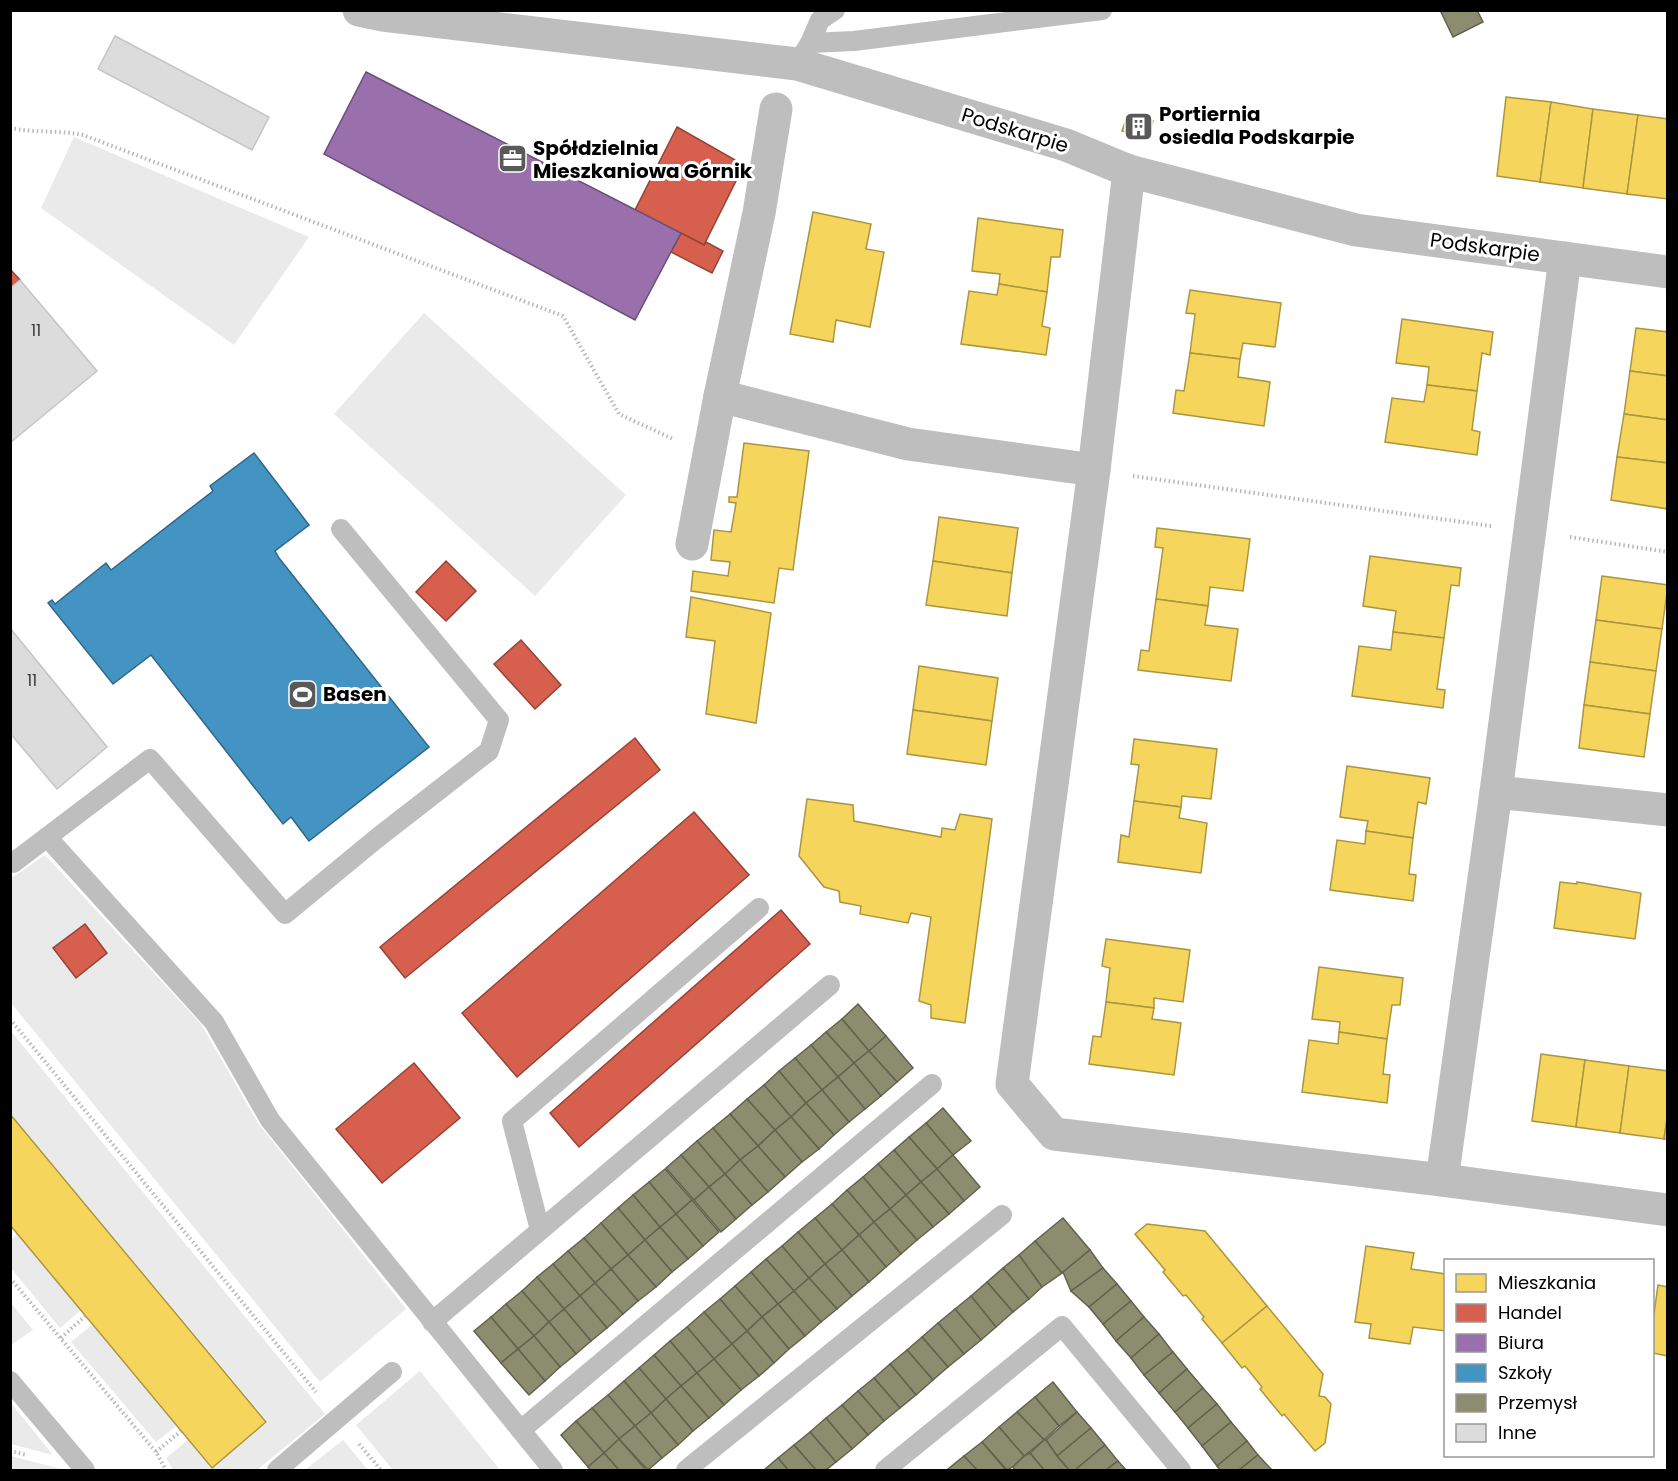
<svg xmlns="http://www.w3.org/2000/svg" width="1678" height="1481" font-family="Poppins,sans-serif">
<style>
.green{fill:#eaeaea}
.homes{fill:#f6d55c;stroke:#ac9540;stroke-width:1.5}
.shops{fill:#d6604d;stroke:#964336;stroke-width:1.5}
.offices{fill:#9970ab;stroke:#6b4e78;stroke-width:1.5}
.schools{fill:#4393c3;stroke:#2f6788;stroke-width:1.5}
.industry{fill:#8c8c6e;stroke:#62624d;stroke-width:1.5}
.building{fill:#dcdcdc;stroke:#c5c5c5;stroke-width:1.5}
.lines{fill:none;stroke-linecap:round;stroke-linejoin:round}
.path{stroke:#b8b8b8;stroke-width:4;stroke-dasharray:1.5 3;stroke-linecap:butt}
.lane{stroke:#bebebe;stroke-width:20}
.street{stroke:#bebebe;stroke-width:33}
.labels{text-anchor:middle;stroke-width:6;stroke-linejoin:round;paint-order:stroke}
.number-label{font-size:16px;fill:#373737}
.poi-label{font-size:20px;font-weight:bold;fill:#000;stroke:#fff;text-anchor:start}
.street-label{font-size:20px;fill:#000;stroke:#fff}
</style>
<rect width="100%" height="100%" fill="#fff"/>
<!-- green -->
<g class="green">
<polygon points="74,137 309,237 234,345 41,208"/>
<polygon points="424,313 626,495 535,596 334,414"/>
<polygon points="45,855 201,1024 258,1123 406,1309 320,1382 11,1003 10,879"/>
<polygon points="10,1030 325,1414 257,1470 173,1470 166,1458 188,1440 211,1469 268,1422 11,1114"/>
<polygon points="17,1234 81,1310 60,1328 11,1268 11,1240"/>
<polygon points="11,1303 33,1330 11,1345 10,1345"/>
<polygon points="92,1325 176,1426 156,1442 71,1342"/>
<polygon points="420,1371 500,1470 393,1470 356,1425"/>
<polygon points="10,1403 11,1403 53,1455 11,1444"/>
<polygon points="343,1440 368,1470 305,1470"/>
<polygon points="11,1456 65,1470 11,1470"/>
</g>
<!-- homes -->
<g class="homes">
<polygon points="1506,97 1551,102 1540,182 1497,176"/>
<polygon points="1551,102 1593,109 1583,188 1540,182"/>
<polygon points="1593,109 1638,115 1627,194 1583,188"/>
<polygon points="1128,114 1153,121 1148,138 1122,131"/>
<polygon points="1638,115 1668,119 1668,199 1627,194"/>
<polygon points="813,212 871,224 866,249 884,252 870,327 836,320 833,342 790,334"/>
<polygon points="978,218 1063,230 1060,257 1051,257 1047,292 999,284 1000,274 972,271"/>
<polygon points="999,284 1047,292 1042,326 1050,328 1046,355 961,344 969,291 997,295"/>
<polygon points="1190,290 1281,303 1275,347 1243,343 1240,359 1190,353 1195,314 1186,313"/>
<polygon points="1402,319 1493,332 1490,355 1482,353 1477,391 1427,385 1429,367 1396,363"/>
<polygon points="1636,328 1668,332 1668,376 1630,371"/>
<polygon points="1190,353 1240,359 1238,377 1270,382 1264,426 1173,413 1176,390 1184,391"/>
<polygon points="1630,371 1668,376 1668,420 1624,414"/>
<polygon points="1427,385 1477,391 1472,430 1480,432 1477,455 1385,442 1392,398 1424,402"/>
<polygon points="1624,414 1668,420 1668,463 1617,457"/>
<polygon points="744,443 809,451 793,570 779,568 774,603 691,591 693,571 728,576 730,562 711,560 714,530 731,532 736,503 729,502 729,497 737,497"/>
<polygon points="1617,457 1668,463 1668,509 1611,500"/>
<polygon points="939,517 1018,528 1012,573 933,561"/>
<polygon points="1157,528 1250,539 1243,591 1210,587 1208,606 1156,599 1163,548 1155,547"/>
<polygon points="1370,556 1461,568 1459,586 1451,585 1444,638 1393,632 1396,611 1363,606"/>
<polygon points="933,561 1012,573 1007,616 926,605"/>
<polygon points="1602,576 1668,585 1662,629 1596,620"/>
<polygon points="691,597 771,613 756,723 706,714 715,641 686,637"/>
<polygon points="1156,599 1208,606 1205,625 1238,629 1231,681 1138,670 1141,650 1149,651"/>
<polygon points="1596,620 1662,629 1656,671 1590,662"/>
<polygon points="1393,632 1444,638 1437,689 1445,690 1443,708 1352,696 1359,646 1391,650"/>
<polygon points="1590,662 1656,671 1650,714 1584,705"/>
<polygon points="919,666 998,678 992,721 913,710"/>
<polygon points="1584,705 1650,714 1644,757 1579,748"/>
<polygon points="913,710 992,721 986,765 907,754"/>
<polygon points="1134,739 1217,749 1211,799 1182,796 1181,807 1134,801 1139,765 1131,764"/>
<polygon points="1347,766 1430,778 1426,804 1418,802 1413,838 1366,831 1368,821 1340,817"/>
<polygon points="807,799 853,805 854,821 941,837 942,828 955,830 960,814 992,819 965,1023 931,1018 931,1005 919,1001 931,917 911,913 908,923 860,914 861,906 840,902 839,891 824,887 799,856"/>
<polygon points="1134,801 1181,807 1179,818 1207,823 1201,873 1118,862 1121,835 1129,837"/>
<polygon points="1366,831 1413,838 1409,874 1416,875 1413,901 1330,890 1337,840 1365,844"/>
<polygon points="1560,882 1577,884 1577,882 1641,893 1635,939 1554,928"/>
<polygon points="1106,939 1190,950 1183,1002 1154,998 1154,1008 1106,1002 1110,968 1102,966"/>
<polygon points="1319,967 1403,978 1400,1005 1392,1005 1387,1039 1339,1032 1340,1022 1312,1019"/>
<polygon points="1106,1002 1154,1008 1152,1019 1181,1023 1174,1075 1089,1064 1093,1036 1101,1037"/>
<polygon points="1339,1032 1387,1039 1383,1074 1390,1075 1387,1103 1302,1092 1309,1040 1338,1044"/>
<polygon points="1541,1054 1585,1060 1576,1127 1532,1121"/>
<polygon points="1585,1060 1629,1066 1620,1133 1576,1127"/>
<polygon points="1629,1066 1668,1071 1668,1112 1664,1139 1620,1133"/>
<polygon points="1668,1112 1668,1139 1664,1139"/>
<polygon points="10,1114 266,1422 212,1468 10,1225"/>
<polygon points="1147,1224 1205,1231 1267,1306 1222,1343 1202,1319 1204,1317 1186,1295 1183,1296 1163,1272 1165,1270 1135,1234"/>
<polygon points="1366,1246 1414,1253 1411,1269 1446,1274 1446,1331 1413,1327 1410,1344 1369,1338 1371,1324 1355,1322"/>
<polygon points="1658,1285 1668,1287 1668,1356 1652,1353 1652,1328"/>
<polygon points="1267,1306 1323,1374 1319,1396 1325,1397 1331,1404 1325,1443 1315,1451 1284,1414 1282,1416 1260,1389 1262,1387 1245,1366 1242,1368 1222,1343"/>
</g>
<!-- shops -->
<g class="shops">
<polygon points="677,127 744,165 704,245 635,210"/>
<polygon points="681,233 704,245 706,242 723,251 712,273 671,252"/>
<polygon points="10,269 20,280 10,288"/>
<polygon points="446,561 476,591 446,621 416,592"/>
<polygon points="521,640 561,685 535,709 494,664"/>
<polygon points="635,738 660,770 405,978 380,947"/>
<polygon points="694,812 749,875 517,1077 462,1013"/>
<polygon points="781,910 810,944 579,1147 550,1113"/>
<polygon points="85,924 107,953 76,978 53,948"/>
<polygon points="414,1063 460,1118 382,1183 336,1129"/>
</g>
<!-- offices -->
<polygon class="offices" points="366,72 681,233 635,320 324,154"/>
<!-- schools -->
<polygon class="schools" points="254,453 309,525 275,551 279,558 429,747 309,841 291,817 283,824 151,655 113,684 48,603 52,600 55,604 106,563 111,570 213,491 210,486"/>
<!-- industry -->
<g class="industry">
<polygon points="1440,10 1477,10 1483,22 1453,37"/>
<polygon points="858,1004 886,1036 869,1051 842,1019"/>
<polygon points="842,1019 869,1051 854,1063 826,1032"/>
<polygon points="826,1032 854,1063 838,1077 811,1045"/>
<polygon points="886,1036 913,1068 897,1082 869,1051"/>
<polygon points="811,1045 838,1077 822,1090 795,1058"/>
<polygon points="869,1051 897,1082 881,1096 854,1063"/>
<polygon points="795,1058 822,1090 806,1103 779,1071"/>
<polygon points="854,1063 881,1096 865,1109 838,1077"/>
<polygon points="779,1071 806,1103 791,1117 764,1085"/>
<polygon points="838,1077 865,1109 849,1122 822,1090"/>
<polygon points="764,1085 791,1117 775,1130 747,1099"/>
<polygon points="822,1090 849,1122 834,1135 806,1103"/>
<polygon points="747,1099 775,1130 758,1146 730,1114"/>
<polygon points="806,1103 834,1135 819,1149 791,1117"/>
<polygon points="943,1108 971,1141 953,1155 926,1123"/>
<polygon points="730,1114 758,1146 740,1160 713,1128"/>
<polygon points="791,1117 819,1149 802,1162 775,1130"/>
<polygon points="926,1123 953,1155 937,1169 909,1137"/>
<polygon points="713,1128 740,1160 725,1174 697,1141"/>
<polygon points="775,1130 802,1162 785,1177 758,1146"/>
<polygon points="909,1137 937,1169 921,1182 894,1150"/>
<polygon points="697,1141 725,1174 709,1187 681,1155"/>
<polygon points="758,1146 785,1177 768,1192 740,1160"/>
<polygon points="894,1150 921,1182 906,1195 878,1164"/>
<polygon points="681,1155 709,1187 694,1200 666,1168"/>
<polygon points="953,1155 980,1187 964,1201 937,1169"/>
<polygon points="740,1160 768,1192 752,1205 725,1174"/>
<polygon points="878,1164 906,1195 890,1209 863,1177"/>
<polygon points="665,1169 692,1200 676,1214 649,1182"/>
<polygon points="937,1169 964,1201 949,1214 921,1182"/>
<polygon points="725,1174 752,1205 736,1219 709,1187"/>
<polygon points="863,1177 890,1209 874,1222 847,1190"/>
<polygon points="649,1182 676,1214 660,1227 633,1195"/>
<polygon points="921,1182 949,1214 933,1227 906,1195"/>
<polygon points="709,1187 736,1219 721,1232 694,1200"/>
<polygon points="847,1190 874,1222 859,1235 832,1204"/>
<polygon points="633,1195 660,1227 645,1240 618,1208"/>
<polygon points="906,1195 933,1227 917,1240 890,1209"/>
<polygon points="692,1200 719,1232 703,1246 676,1214"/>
<polygon points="832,1204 859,1235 842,1250 815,1218"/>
<polygon points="618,1208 645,1240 628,1255 601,1223"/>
<polygon points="890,1209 917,1240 901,1254 874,1222"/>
<polygon points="676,1214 703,1246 688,1259 660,1227"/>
<polygon points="815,1218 842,1250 825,1264 798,1232"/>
<polygon points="1063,1218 1090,1250 1062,1273 1035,1241"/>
<polygon points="874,1222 901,1254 886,1267 859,1235"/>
<polygon points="601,1223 628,1255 611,1269 584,1238"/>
<polygon points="660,1227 688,1259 672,1272 645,1240"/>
<polygon points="798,1232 825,1264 809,1278 782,1246"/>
<polygon points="859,1235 886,1267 869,1282 842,1250"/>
<polygon points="584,1238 611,1269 595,1283 568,1251"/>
<polygon points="645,1240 672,1272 656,1287 628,1255"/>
<polygon points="1035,1241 1062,1273 1042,1287 1019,1255"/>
<polygon points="782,1246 809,1278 794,1291 766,1259"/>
<polygon points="842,1250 869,1282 852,1296 825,1264"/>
<polygon points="1090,1250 1103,1268 1071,1291 1063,1272"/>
<polygon points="568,1251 595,1283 580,1296 553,1264"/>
<polygon points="628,1255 656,1287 638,1301 611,1269"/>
<polygon points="1019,1255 1042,1287 1029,1299 1003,1268"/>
<polygon points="766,1259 794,1291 778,1304 751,1272"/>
<polygon points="553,1264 580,1296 564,1309 537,1277"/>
<polygon points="825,1264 852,1296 837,1309 809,1278"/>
<polygon points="1003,1268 1029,1299 1013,1312 987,1282"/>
<polygon points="1103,1268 1117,1284 1089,1307 1071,1291"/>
<polygon points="611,1269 638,1301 623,1314 595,1283"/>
<polygon points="751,1272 778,1304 762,1317 735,1286"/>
<polygon points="537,1277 564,1309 549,1322 522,1291"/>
<polygon points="809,1278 837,1309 821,1322 794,1291"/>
<polygon points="987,1282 1013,1312 996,1327 971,1296"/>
<polygon points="595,1283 623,1314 607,1328 580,1296"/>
<polygon points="1117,1284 1131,1301 1103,1324 1089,1307"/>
<polygon points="735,1286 762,1317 747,1331 720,1299"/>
<polygon points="522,1291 549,1322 534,1336 506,1304"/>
<polygon points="794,1291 821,1322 805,1336 778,1304"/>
<polygon points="580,1296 607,1328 591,1341 564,1309"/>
<polygon points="971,1296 996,1327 981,1340 955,1309"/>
<polygon points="720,1299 747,1331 732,1344 704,1312"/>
<polygon points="1131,1301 1144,1317 1116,1341 1103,1324"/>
<polygon points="506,1304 534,1336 518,1349 491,1317"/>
<polygon points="778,1304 805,1336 789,1349 762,1317"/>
<polygon points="564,1309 591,1341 576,1354 549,1322"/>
<polygon points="955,1309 981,1340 964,1354 938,1323"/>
<polygon points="704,1312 732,1344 714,1359 687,1327"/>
<polygon points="491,1317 518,1349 501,1363 474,1331"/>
<polygon points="762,1317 789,1349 774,1363 747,1331"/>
<polygon points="1144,1317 1159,1334 1131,1358 1116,1341"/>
<polygon points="549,1322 576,1354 560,1367 534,1336"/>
<polygon points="938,1323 964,1354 948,1367 922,1337"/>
<polygon points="687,1327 714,1359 697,1373 670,1341"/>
<polygon points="747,1331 774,1363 759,1376 732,1344"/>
<polygon points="1159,1334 1173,1352 1144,1375 1131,1358"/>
<polygon points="534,1336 560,1367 545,1381 518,1349"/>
<polygon points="922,1337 948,1367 933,1380 907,1350"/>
<polygon points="670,1341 697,1373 681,1386 654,1355"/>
<polygon points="732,1344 759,1376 741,1390 714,1359"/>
<polygon points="518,1349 545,1381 529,1395 501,1363"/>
<polygon points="907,1350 933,1380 916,1395 890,1364"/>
<polygon points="1173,1352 1187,1369 1159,1393 1144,1375"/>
<polygon points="654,1355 681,1386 666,1399 639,1368"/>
<polygon points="714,1359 741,1390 724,1405 697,1373"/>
<polygon points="890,1364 916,1395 900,1408 874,1378"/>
<polygon points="639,1368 666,1399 651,1413 624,1381"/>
<polygon points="1187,1369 1203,1388 1175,1412 1159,1393"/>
<polygon points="697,1373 724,1405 709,1418 681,1386"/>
<polygon points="874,1378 900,1408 884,1421 858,1391"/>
<polygon points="624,1381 651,1413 635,1426 608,1395"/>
<polygon points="1053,1382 1077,1412 1059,1426 1035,1397"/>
<polygon points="681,1386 709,1418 693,1431 666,1399"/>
<polygon points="1203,1388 1217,1404 1188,1428 1175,1412"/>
<polygon points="858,1391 884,1421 868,1435 842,1405"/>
<polygon points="608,1395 635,1426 619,1439 592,1408"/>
<polygon points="1035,1397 1059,1426 1044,1440 1017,1412"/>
<polygon points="666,1399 693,1431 678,1445 651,1413"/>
<polygon points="1217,1404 1231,1422 1202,1446 1188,1428"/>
<polygon points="842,1405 868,1435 852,1449 826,1418"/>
<polygon points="592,1408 619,1439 604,1453 576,1421"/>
<polygon points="1017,1412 1044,1440 1024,1456 999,1427"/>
<polygon points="1077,1412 1091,1428 1057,1456 1046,1440"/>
<polygon points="651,1413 678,1445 662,1458 635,1426"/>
<polygon points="826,1418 852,1449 836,1462 810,1432"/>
<polygon points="576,1421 604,1453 588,1467 561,1435"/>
<polygon points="1231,1422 1247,1441 1217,1466 1202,1446"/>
<polygon points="635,1426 662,1458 648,1470 619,1439"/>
<polygon points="999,1427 1024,1456 1013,1467 1007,1470 982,1442"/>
<polygon points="1091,1428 1105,1445 1075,1470 1069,1470 1057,1456"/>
<polygon points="810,1432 836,1462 826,1470 816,1470 794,1445"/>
<polygon points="619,1439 646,1470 619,1470 604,1453"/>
<polygon points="1044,1440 1046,1440 1057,1456 1069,1470 1044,1470 1030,1453"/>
<polygon points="1247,1441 1258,1455 1239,1470 1220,1470 1217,1466"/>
<polygon points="982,1442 1006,1470 977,1470 964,1456"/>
<polygon points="794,1445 816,1470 788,1470 778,1458"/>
<polygon points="1105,1445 1118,1461 1106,1470 1075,1470"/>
<polygon points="604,1453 619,1470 591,1470 588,1467"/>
<polygon points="1030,1453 1044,1470 1015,1470 1013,1467 1024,1456"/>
<polygon points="1258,1455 1272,1470 1239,1470"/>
<polygon points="964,1456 977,1470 949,1470 948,1469"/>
<polygon points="778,1458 788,1470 764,1470"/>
<polygon points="1118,1461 1126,1470 1106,1470"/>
</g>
<!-- building -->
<g class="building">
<polygon points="115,36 269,117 252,150 98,69"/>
<polygon points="20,280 97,371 10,443 10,288"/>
<polygon points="10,628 107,747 57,789 10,733"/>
</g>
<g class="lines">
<!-- path -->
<g class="path">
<path d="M10,128C34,133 59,130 83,135L563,316L619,414L673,439"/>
<polyline points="1133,476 1491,526"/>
<polyline points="1570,537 1668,552"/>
<polyline points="10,1019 316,1392"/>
<polyline points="10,1229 12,1227"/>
<polyline points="10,1278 156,1452 166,1470"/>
<polyline points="61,1338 86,1315"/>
<polyline points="359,1444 381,1470"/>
<polyline points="10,1451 27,1455"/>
<polyline points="156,1452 181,1431"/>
</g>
<!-- lane -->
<g class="lane">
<polyline points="810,43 820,20 835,10"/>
<polyline points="797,64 810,43 854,41 1102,10"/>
<polyline points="47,837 214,1022 270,1120 553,1470"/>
<polyline points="10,860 13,863 150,759 285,914 376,839 489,751 499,720 341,529"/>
<polyline points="540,1230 512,1121 759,908"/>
<polyline points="432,1322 830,985"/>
<polyline points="10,1381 85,1470"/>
<polyline points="521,1430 932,1084"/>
<polyline points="277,1470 392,1372"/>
<polyline points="686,1470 1002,1215"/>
<polyline points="885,1470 1062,1326 1181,1470"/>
</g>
<!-- street -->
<g class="street">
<polyline points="359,10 383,15 797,64 1066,145 1129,171 1356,230 1668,272"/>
<polyline points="1129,171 1094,470 1012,1084 1054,1134 1442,1180 1668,1210"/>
<polyline points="720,396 908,444 1094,470"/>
<polyline points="692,544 720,396 759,213 776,109"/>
<polyline points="1496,792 1668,810"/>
<polyline points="1442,1180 1496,792 1565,258"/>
</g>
</g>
<!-- icons -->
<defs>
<symbol id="building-square" viewBox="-11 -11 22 22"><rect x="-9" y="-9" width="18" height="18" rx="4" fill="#595959" stroke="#fff"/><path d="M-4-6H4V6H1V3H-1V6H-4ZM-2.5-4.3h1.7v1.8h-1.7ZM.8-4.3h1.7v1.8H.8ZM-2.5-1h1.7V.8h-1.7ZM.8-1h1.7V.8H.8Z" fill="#fff"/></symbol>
<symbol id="office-square" viewBox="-11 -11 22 22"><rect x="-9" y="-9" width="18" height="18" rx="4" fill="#595959" stroke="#fff"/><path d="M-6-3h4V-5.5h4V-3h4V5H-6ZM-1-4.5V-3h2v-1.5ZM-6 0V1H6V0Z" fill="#fff"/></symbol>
<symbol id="stadium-square" viewBox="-11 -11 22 22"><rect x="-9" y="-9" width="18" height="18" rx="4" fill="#595959" stroke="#fff"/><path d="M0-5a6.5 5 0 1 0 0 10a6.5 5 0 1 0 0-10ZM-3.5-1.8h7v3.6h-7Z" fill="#fff"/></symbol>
</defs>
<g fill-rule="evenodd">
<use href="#building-square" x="1122" y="110" width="33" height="33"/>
<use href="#office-square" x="496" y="142" width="33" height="33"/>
<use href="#stadium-square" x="286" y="678" width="33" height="33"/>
</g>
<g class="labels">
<!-- number labels -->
<g class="number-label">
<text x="36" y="336">11</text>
<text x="32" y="686">11</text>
</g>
<!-- poi labels -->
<g class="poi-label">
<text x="1159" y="121">Portiernia<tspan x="1159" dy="23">osiedla Podskarpie</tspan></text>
<text x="533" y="155">Spółdzielnia<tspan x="533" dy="23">Mieszkaniowa Górnik</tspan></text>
<text x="323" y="701">Basen</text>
</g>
<!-- street labels -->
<g class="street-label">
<text transform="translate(1015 130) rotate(17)" y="7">Podskarpie</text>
<text transform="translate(1485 247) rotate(8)" y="7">Podskarpie</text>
</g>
</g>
<!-- border -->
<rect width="1678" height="1481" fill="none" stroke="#000000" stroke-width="24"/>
<!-- legend -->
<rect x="1444" y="1259" width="210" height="198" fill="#ffffff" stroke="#999999" stroke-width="1.5"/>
<rect x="1456" y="1274" width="30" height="18" fill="#f6d55c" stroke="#999999" stroke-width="1.5"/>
<text x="1498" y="1289" font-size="18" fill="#000000">Mieszkania</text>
<rect x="1456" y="1304" width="30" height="18" fill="#d6604d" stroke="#999999" stroke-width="1.5"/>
<text x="1498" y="1319" font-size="18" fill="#000000">Handel</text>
<rect x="1456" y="1334" width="30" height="18" fill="#9970ab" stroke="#999999" stroke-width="1.5"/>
<text x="1498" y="1349" font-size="18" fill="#000000">Biura</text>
<rect x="1456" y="1364" width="30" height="18" fill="#4393c3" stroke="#999999" stroke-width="1.5"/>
<text x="1498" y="1379" font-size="18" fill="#000000">Szkoły</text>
<rect x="1456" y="1394" width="30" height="18" fill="#8c8c6e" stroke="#999999" stroke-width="1.5"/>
<text x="1498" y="1409" font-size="18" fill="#000000">Przemysł</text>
<rect x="1456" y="1424" width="30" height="18" fill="#dcdcdc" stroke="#999999" stroke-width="1.5"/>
<text x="1498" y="1439" font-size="18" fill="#000000">Inne</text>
</svg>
